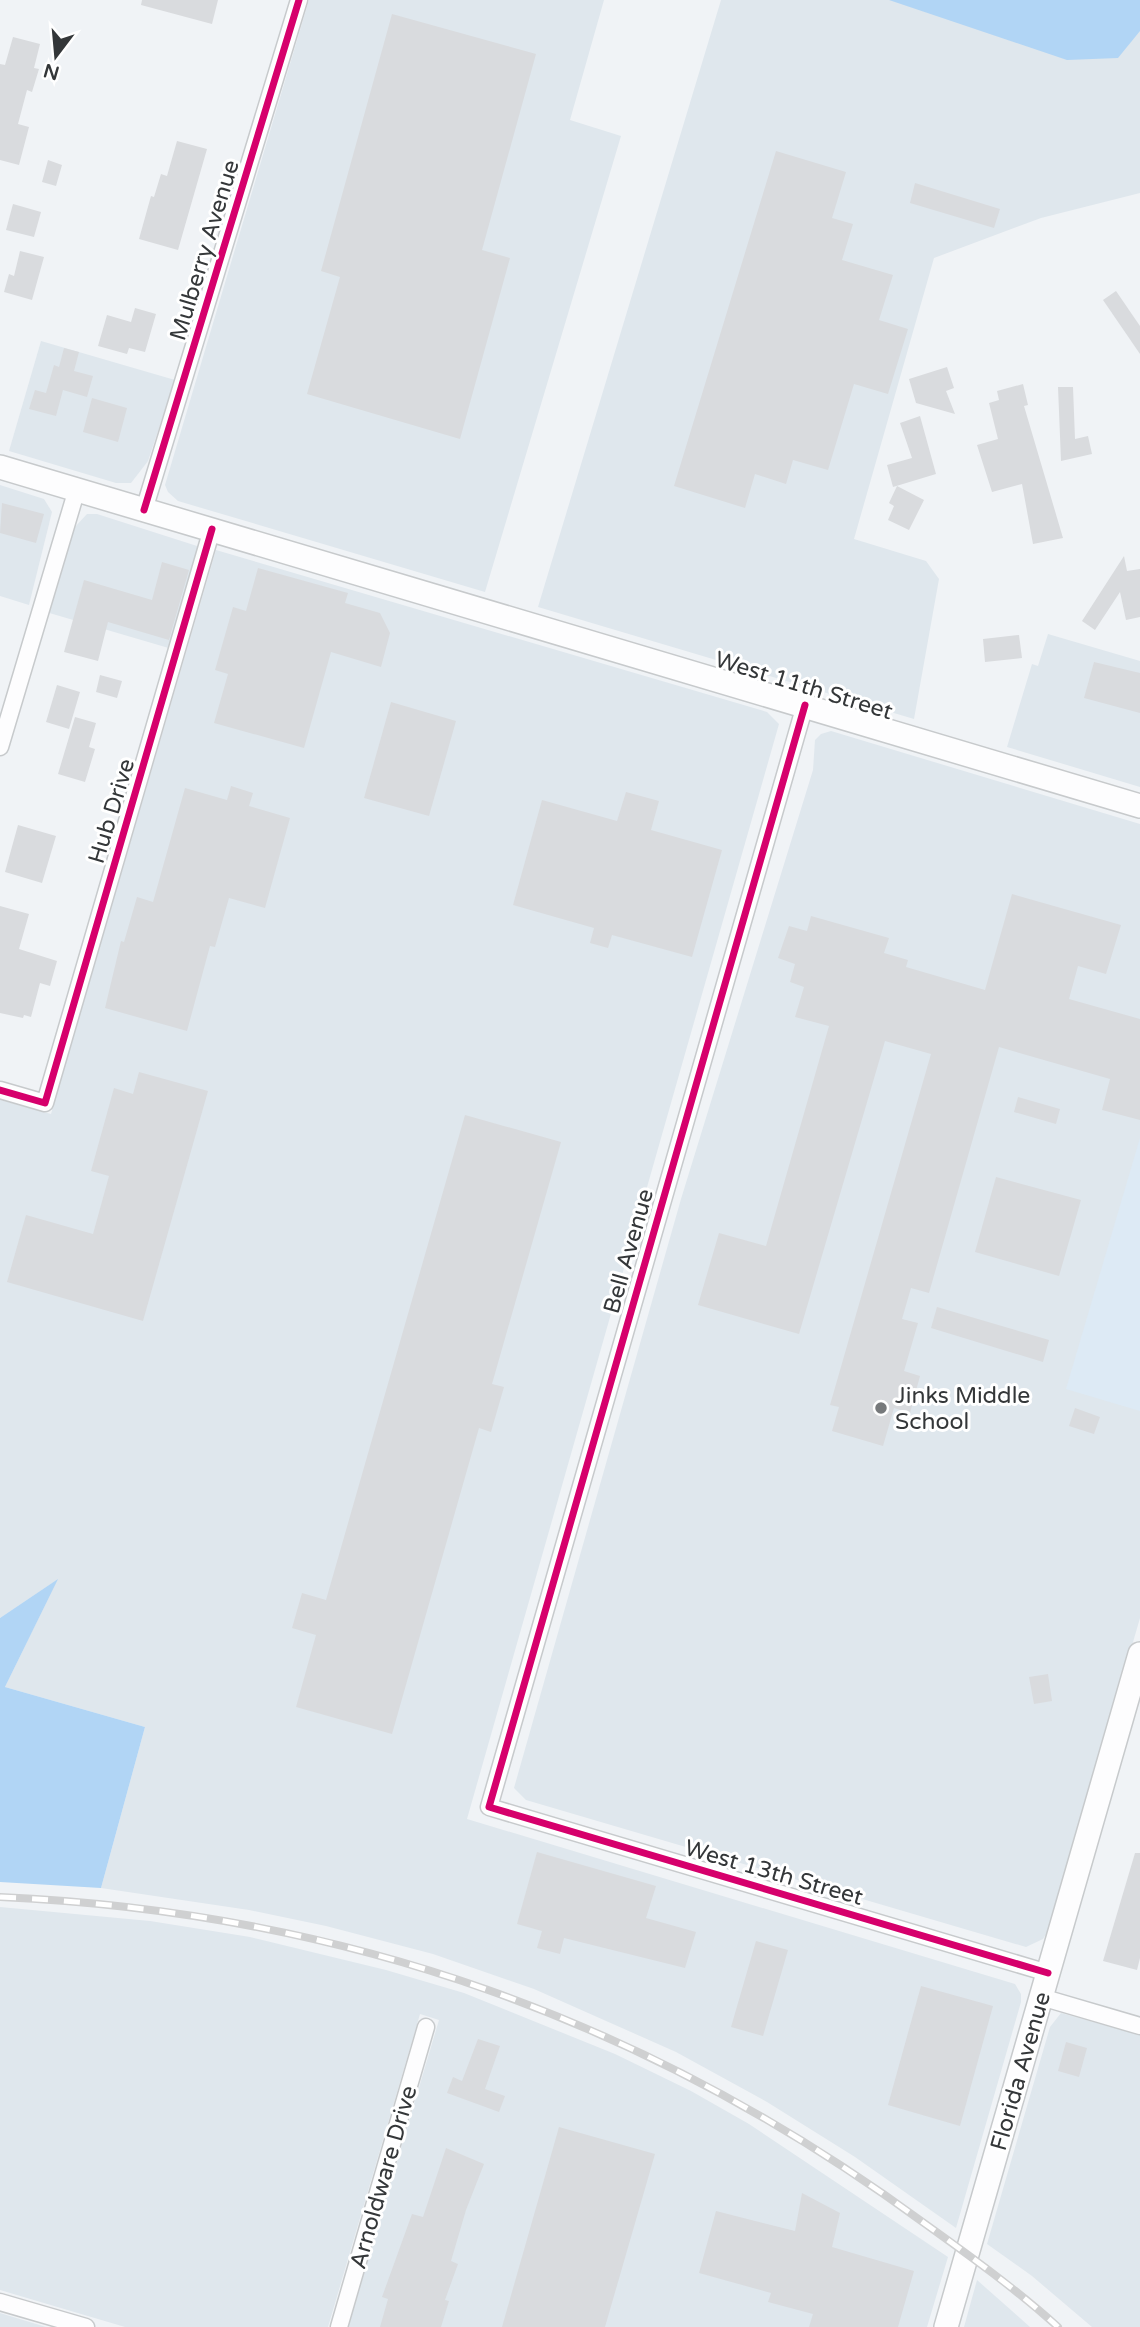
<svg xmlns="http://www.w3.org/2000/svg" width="1140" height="2327" font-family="'Varela Round',sans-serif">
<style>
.built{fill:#dfe7ed}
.green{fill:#ddeaf5}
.forest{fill:#b1d5f5}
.building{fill:#d9dbde}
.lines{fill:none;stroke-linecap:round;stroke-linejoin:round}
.street-casing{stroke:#c7cacc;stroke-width:19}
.secondary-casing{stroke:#c7cacc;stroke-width:26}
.street{stroke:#fdfdfe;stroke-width:16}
.secondary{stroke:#fdfdfe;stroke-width:23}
.rail-casing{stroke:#cfd0d1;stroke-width:8}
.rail{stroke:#fff;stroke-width:5;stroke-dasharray:16;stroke-linecap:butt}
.cycleway-casing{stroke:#fff;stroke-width:11}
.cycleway{stroke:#d6006c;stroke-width:7}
.poi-dot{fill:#76797b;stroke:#fff;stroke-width:2.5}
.labels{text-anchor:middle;stroke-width:6;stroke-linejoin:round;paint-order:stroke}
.street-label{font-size:23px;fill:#343739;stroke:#fff}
.poi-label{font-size:23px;fill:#343739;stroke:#fff;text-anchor:start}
</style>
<rect width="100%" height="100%" fill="#f0f3f6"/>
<!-- built -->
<g class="built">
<polygon points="309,0 604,0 570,120 621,136 485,592 178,501 168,492 165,485"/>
<polygon points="721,0 1140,0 1140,193 1041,218 934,258 854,539 926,561 939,579 914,719 538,607"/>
<polygon points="41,341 175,380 148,461 131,483 116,483 9,451"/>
<polygon points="0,485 44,499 52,512 29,605 0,596"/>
<polygon points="87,514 97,514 197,546 198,551 172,649 46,612 61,561 75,527"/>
<polygon points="216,550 767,712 779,724 467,1819 1015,1984 1021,1994 1021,2002 956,2228 855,2157 767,2102 676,2052 534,1989 433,1954 326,1926 249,1910 101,1888 145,1727 5,1687 57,1580 0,1618 0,1100 51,1114"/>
<polygon points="1048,634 1140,661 1140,787 1007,747 1032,664 1038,666"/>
<polygon points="831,731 1140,824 1140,1618 1050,1928 1043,1939 1026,1947 526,1800 514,1788 681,1199 813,770 815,740 821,734"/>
<polygon points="0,1907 150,1921 250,1937 386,1970 464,1993 615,2054 691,2091 749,2124 948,2257 927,2327 348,2327 439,2020 420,2014 328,2327 125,2327 0,2290"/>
<polygon points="1061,2013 1140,2035 1140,2327 1092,2327 1032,2276 987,2244 1050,2027"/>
<polygon points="977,2280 1030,2327 964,2327"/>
<polygon points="0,2313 46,2327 0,2327"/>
</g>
<!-- green -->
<polygon class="green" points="1140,1138 1140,1411 1066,1389"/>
<!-- forest -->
<g class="forest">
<polygon points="889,0 1140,0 1140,31 1118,58 1067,60"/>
<polygon points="58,1579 5,1687 145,1727 101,1888 0,1882 0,1618"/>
</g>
<!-- building -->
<g class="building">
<polygon points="142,0 218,0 212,24 141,5"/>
<polygon points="392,14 536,54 482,250 510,258 460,439 307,394 340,277 321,271"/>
<polygon points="13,37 40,44 34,68 39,69 32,92 27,90 18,124 29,127 19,165 0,160 0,64 5,65"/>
<polygon points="177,141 207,149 178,250 139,239 151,196 154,197 161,174 167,176"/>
<polygon points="776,151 846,172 832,218 853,224 842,260 893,275 879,320 908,329 888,394 854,384 828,470 793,460 786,484 755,474 745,508 674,486"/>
<polygon points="48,160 62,165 56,186 42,182"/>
<polygon points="915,183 1000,209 994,228 910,203"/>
<polygon points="13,204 41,212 34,237 6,230"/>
<polygon points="20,251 44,257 32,300 4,292 9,274 14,276"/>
<polygon points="1116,291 1140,326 1140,354 1103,300"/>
<polygon points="135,308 156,314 145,352 129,348 127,354 98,346 107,315 131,322"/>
<polygon points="64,348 79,352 74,371 93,376 87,397 63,390 56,416 29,409 35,390 46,393 54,365 59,367"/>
<polygon points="947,367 954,388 946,391 955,414 916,403 909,379"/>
<polygon points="1023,384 1028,405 1024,406 1063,538 1033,544 1022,484 992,492 977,445 998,439 989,403 999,400 997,391"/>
<polygon points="1058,387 1073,387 1075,439 1088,436 1092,454 1061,461"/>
<polygon points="92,398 127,408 118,442 83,432"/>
<polygon points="920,416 936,474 893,487 887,465 912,458 900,423"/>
<polygon points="897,486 924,500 909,530 888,520 894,506 889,503"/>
<polygon points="2,503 44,514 36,543 0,533"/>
<polygon points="1124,556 1127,571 1140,569 1140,617 1126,620 1120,592 1095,630 1082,621"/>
<polygon points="162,562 189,570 169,640 108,622 98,661 64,652 84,580 152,600"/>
<polygon points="258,568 348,593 345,603 380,613 390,633 381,667 331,652 304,748 214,723 228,674 215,670 233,607 246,611"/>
<polygon points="1019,635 1022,658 985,662 983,639"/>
<polygon points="1094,662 1140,673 1140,713 1084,698"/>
<polygon points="100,675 122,681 117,698 96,692"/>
<polygon points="57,685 80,692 69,729 46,722"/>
<polygon points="391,702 456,721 429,816 364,798"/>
<polygon points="75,717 96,723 89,747 95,749 85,782 58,774"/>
<polygon points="231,786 253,793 249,806 290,818 265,908 229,898 215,947 210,946 187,1031 105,1008 121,941 124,942 137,897 153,902 185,788 227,800"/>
<polygon points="626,792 659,801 651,830 722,850 692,957 612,935 608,948 590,943 594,928 513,905 542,800 617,821"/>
<polygon points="18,825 56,836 42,883 5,872"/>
<polygon points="1012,894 1121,925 1106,974 1078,966 1069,999 1140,1019 1140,1120 1102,1110 1110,1079 999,1047 929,1293 911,1288 902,1319 918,1323 904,1371 920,1376 910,1413 894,1408 883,1446 832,1431 839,1407 830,1405 931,1054 885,1041 799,1334 698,1305 719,1233 766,1246 829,1026 795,1017 804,987 790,982 795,964 778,958 789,926 807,931 811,916 889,938 884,953 908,960 906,967 985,990"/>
<polygon points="0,906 29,914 19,949 57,961 50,986 40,983 31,1017 24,1015 23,1018 0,1013"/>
<polygon points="139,1072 208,1091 143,1321 7,1282 26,1215 93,1234 109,1176 91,1171 114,1088 133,1094"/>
<polygon points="1018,1097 1060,1109 1056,1124 1014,1112"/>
<polygon points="465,1115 561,1142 492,1384 504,1387 491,1432 479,1428 392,1734 296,1707 316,1635 292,1628 302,1593 326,1600"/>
<polygon points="996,1177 1081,1200 1059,1276 975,1252"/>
<polygon points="937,1307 1049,1340 1043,1362 931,1328"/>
<polygon points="1075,1408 1100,1417 1094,1434 1069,1426"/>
<polygon points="1048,1674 1052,1701 1034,1704 1029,1677"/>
<polygon points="537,1852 656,1886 646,1918 696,1932 685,1968 564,1938 560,1954 537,1948 542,1931 517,1924"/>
<polygon points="1135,1853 1140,1853 1140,1958 1137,1970 1103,1961"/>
<polygon points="756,1941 788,1950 763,2036 731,2027"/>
<polygon points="921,1986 993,2006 960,2126 888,2105"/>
<polygon points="478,2039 500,2046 485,2089 505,2096 499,2112 447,2093 453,2077 462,2081"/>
<polygon points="1066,2042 1087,2048 1079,2077 1058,2071"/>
<polygon points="559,2127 655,2154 605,2327 502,2327"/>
<polygon points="446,2148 484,2164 466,2210 451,2261 458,2264 445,2300 449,2301 441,2327 380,2327 388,2299 382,2297 412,2214 423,2217"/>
<polygon points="802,2193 840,2213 832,2247 914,2271 898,2327 809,2327 813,2314 768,2302 771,2293 699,2273 716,2211 795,2231"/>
</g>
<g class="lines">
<defs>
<g id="street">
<polyline points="144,510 299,0"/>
<polyline points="805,705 489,1807 1048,1973"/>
<polyline points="0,747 77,489"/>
<polyline points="0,1090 45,1103 212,529"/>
<polyline points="1041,1997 1140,2026"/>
<polyline points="0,2302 86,2327"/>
<polyline points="339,2327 426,2027"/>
</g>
<g id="secondary">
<polyline points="0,467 1140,806"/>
<polyline points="946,2327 1140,1654"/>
</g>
</defs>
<!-- street casing -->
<use href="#street" class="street-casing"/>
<!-- secondary casing -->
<use href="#secondary" class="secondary-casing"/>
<!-- street -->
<use href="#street" class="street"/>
<!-- secondary -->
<use href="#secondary" class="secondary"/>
<defs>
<path id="rail" d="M0,1897C343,1912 647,2020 924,2223C970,2256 1016,2289 1058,2327"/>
</defs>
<!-- rail casing -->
<use href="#rail" class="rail-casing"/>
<!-- rail -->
<use href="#rail" class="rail"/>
<defs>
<g id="cycleway">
<polyline points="144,510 299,0"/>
<polyline points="805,705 489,1807 1048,1973"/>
<polyline points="0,1090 45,1103 212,529"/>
</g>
</defs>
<!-- cycleway casing -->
<use href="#cycleway" class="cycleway-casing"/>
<!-- cycleway -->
<use href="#cycleway" class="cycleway"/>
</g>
<!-- markers -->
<circle class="poi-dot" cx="881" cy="1408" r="7"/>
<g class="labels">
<!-- street labels -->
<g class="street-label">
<text transform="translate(204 250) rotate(-73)" y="8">Mulberry Avenue</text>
<text transform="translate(804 685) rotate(17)" y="8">West 11th Street</text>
<text transform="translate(111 811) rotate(-73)" y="8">Hub Drive</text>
<text transform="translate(628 1251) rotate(-74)" y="8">Bell Avenue</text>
<text transform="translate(774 1872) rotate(16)" y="8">West 13th Street</text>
<text transform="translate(1020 2071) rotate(-74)" y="8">Florida Avenue</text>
<text transform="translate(383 2177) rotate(-74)" y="8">Arnoldware Drive</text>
</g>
<!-- poi labels -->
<g class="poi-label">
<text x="895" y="1403">Jinks Middle<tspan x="895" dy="26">School</tspan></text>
</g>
</g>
<!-- north arrow -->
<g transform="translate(56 56) rotate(196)" stroke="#ffffff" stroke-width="5" paint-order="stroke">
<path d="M0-5L12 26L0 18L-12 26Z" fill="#343739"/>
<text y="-10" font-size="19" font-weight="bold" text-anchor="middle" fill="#343739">N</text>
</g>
</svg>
